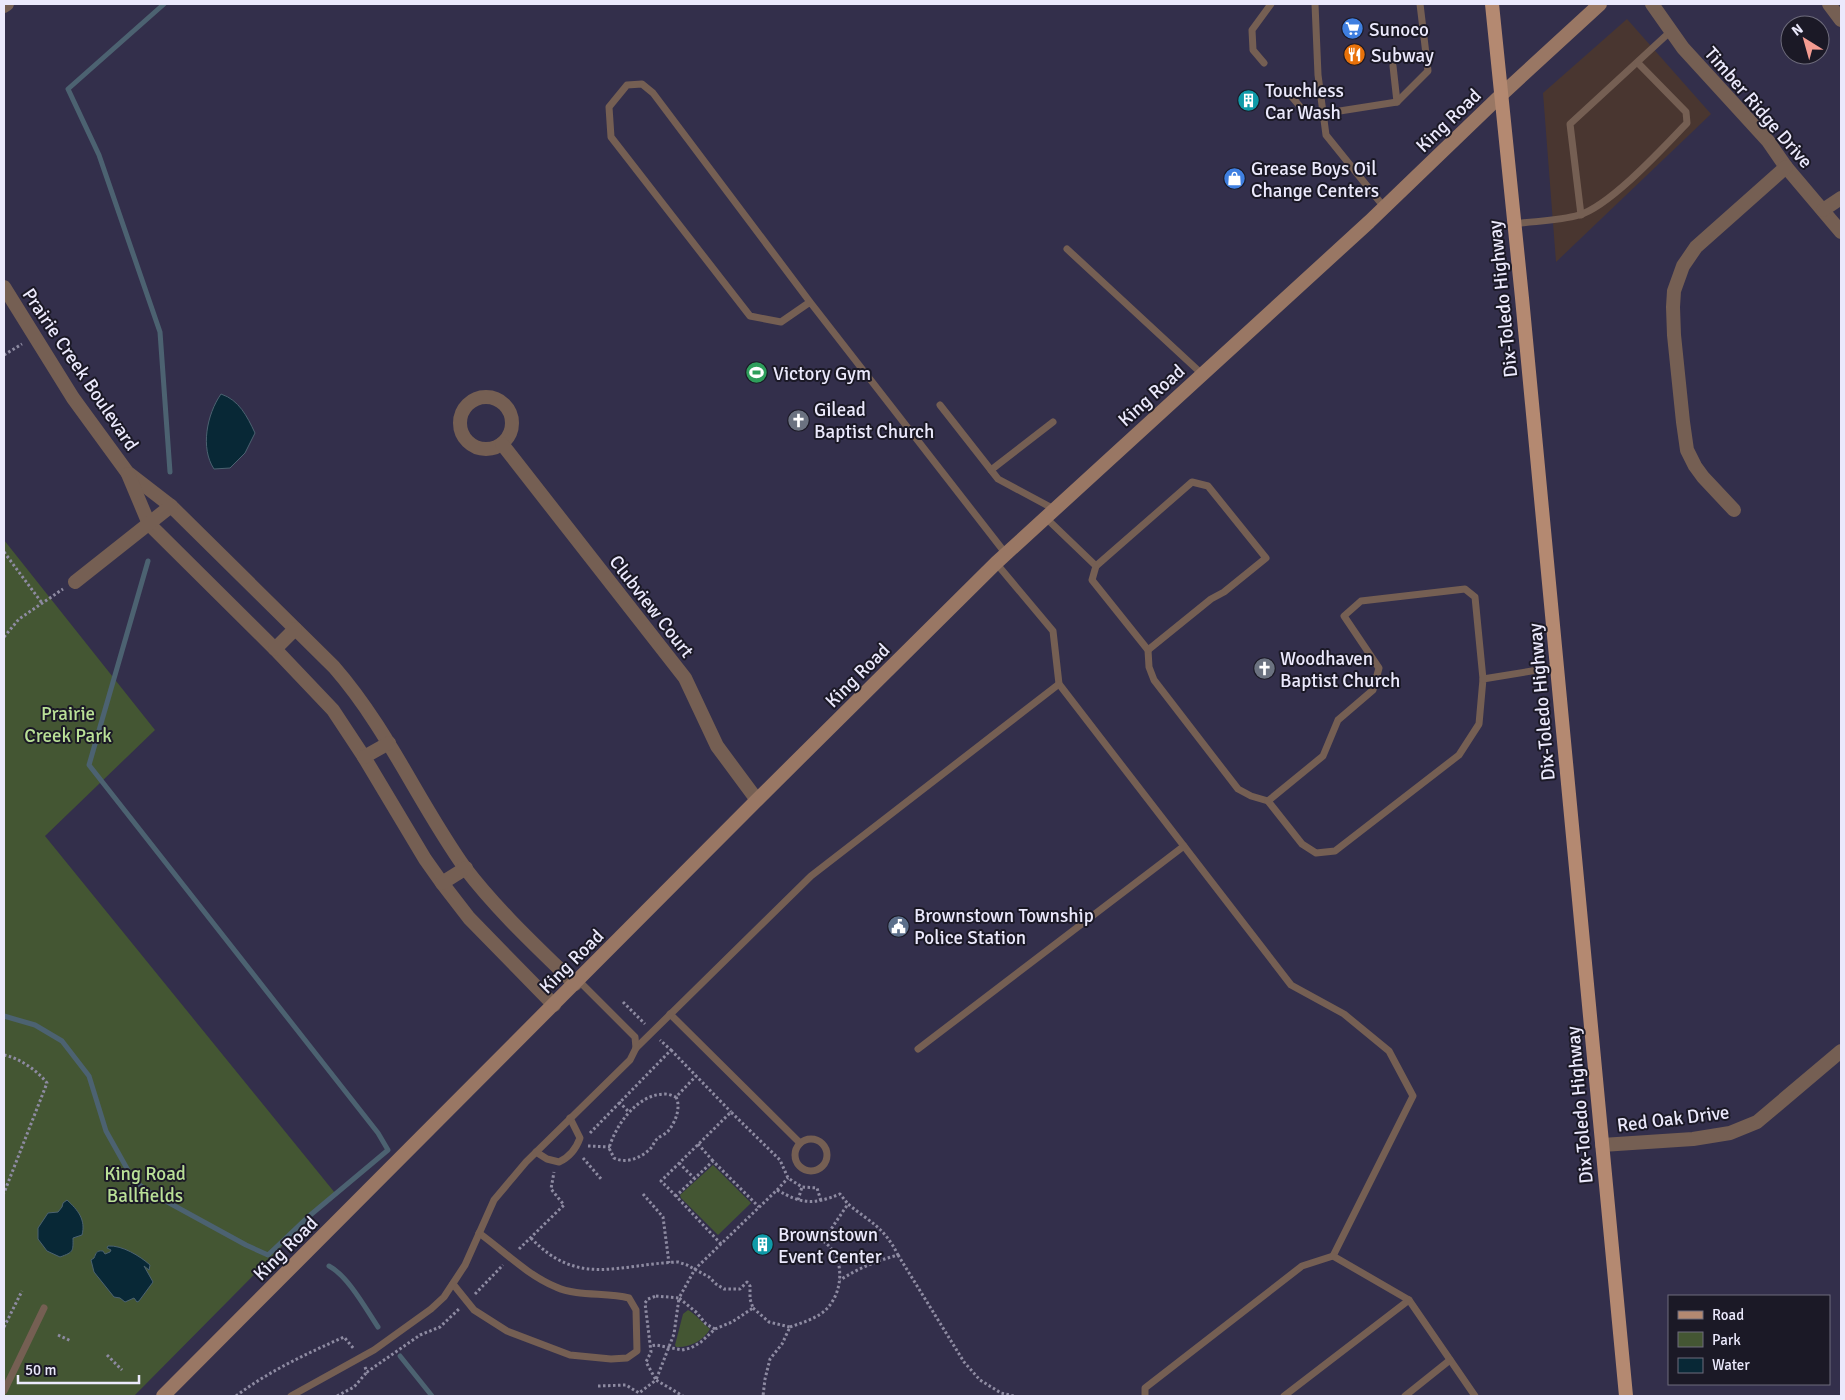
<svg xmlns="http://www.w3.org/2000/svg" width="1845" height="1400" font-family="Signika,sans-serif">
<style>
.commercial{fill:#493630}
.green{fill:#445633}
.water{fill:#082836;stroke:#4c6271}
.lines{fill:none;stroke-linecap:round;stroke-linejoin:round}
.stream{stroke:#4c6271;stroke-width:5}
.path{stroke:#8e8ba2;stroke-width:3;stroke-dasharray:2.5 2.5;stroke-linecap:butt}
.service{stroke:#755f53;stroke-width:7}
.minor{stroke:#755f53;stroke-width:14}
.tertiary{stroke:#755f53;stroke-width:14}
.secondary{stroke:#997764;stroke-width:14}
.primary{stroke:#b48971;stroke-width:14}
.labels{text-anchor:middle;stroke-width:4;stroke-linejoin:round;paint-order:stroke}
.poi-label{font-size:19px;fill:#ebe9fc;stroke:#1b1926;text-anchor:start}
.street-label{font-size:19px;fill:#ebe9fc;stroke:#1b1926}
.park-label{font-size:19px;fill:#bae097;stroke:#1b1926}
</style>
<rect width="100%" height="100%" fill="#332f4b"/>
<!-- commercial -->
<polygon class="commercial" points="1627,19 1711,114 1556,262 1543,93"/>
<!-- green -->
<g class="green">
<polygon points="4,540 155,730 45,836 335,1193 134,1396 4,1396"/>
<polygon points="713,1165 751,1203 718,1235 681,1198 680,1195"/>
<path d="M688,1310C693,1312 705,1325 710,1329C703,1341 689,1348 676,1347L675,1345L683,1314Z"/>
</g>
<!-- water -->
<g class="water">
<path d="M221,394C239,400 247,416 255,433L245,453L230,468L214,469C200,448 207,414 221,394Z"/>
<path d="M67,1200C78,1210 86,1220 82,1235L73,1238C73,1251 74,1252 60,1257L47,1251L38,1239V1228L48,1213L58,1212L62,1207L63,1203Z"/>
<path d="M108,1246C122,1245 140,1256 150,1265L149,1270L144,1266L153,1282L139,1301L137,1302L134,1298L125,1302L120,1298L114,1297L94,1272L91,1260L94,1258C96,1254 96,1250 103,1251L105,1254L110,1252L111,1250L107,1248Z"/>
</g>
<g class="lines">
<!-- stream -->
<g class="stream">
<polyline points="164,4 68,89 99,155 160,332 170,472"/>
<polyline points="4,1016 35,1025 62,1041 89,1076 106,1131 134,1181 151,1193 246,1245 268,1255 308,1217 388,1150 378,1133 89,765 148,561"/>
<path d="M329,1266C348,1276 366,1309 378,1327"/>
<polyline points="400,1356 432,1396"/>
</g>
<!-- path -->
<g class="path">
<polyline points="4,355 22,344"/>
<polyline points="4,552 42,603"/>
<polyline points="4,637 19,619 63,589"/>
<polyline points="623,1002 645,1024"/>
<polyline points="671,1050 731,1112"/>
<path d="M4,1055C19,1058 37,1070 47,1083L4,1193"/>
<path d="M676,1097C681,1107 676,1121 669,1130C666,1134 660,1136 657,1139C654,1142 653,1146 650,1149C641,1158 626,1164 614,1158L609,1148C616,1125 637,1094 665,1094C669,1094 673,1096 676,1097L696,1076"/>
<polyline points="619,1102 629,1112"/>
<polyline points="590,1133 671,1050 660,1040"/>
<polyline points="698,1144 713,1161"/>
<polyline points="588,1146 610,1147"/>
<polyline points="583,1158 602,1180"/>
<polyline points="679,1163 694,1178"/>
<polyline points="777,1190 788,1178"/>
<polyline points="643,1194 663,1217 669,1263"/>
<polyline points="676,1196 661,1181 731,1112 780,1160 788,1178 802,1187 817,1188 821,1201"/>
<polyline points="798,1200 802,1187"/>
<path d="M531,1238C578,1288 619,1264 678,1262L687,1265L709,1277L716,1284L724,1289H740L747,1282L750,1286V1299L753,1308L732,1322L715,1329L701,1342L691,1348L682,1350L656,1345L650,1346"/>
<path d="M823,1241L848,1204C871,1223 884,1227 898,1255C876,1261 859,1268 840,1280"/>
<polyline points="721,1244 676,1196 713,1161 759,1207"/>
<polyline points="519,1249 564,1205 551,1189 554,1172"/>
<polyline points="898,1255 964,1362 980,1380 1001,1393 1014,1396"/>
<polyline points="475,1294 503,1265"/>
<polygon points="656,1296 679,1298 674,1334 656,1380 646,1362 651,1352 645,1303 648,1299"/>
<polyline points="753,1308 769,1322 790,1327 782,1344 770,1359 765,1379 763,1396"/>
<polyline points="4,1327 22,1291"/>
<path d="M790,1327C801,1323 812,1320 822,1313C846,1295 847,1250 817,1238C811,1236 805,1234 799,1237"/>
<path d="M715,1329L706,1324L696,1312L679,1298L695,1269L777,1190C802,1204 813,1205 840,1194L848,1204"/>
<polyline points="58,1335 71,1341"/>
<polyline points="107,1355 122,1370"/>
<polyline points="365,1367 367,1372 420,1335 440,1327 460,1308"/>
<polyline points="598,1386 626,1385 639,1393 656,1380 683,1396"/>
<path d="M236,1396C269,1371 306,1354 344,1337L354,1349"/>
<polyline points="337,1396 354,1387 367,1372"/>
</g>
<!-- service -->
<g class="service">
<polyline points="1315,4 1318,75 1326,135 1384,207"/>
<polyline points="1264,63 1253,50 1252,30 1271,4"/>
<polyline points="1393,66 1397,102"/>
<polyline points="1287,91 1308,116 1397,102 1428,71 1420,4"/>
<polyline points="1581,215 1570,124 1672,30"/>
<path d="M1514,224C1535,221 1559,221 1579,215C1610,206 1664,147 1687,123L1686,112L1638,63"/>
<polyline points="1067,249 1202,374"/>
<polyline points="810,302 781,322 750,316 611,137 609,107 627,85 642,84 653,93 810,302 1006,554"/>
<polyline points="940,405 998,479 1054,509"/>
<polyline points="991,470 1053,422"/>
<polyline points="1045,517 1096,566 1092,580 1148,650 1149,667 1154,680 1238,789 1251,796 1268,801 1302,844 1316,853 1335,851 1459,755 1479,724 1483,679 1556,667"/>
<polyline points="996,563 1053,631 1059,684 1291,985 1344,1014 1389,1051 1413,1096 1333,1256 1302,1266 1145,1388 1145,1396"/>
<polyline points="1096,566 1192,482 1208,486 1266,558 1224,592 1211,599 1148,650"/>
<polyline points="1268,801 1323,756 1338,720 1373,690 1379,668 1344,616 1361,601 1465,589 1475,597 1483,679"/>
<polyline points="670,1014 800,1143"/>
<polyline points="636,1048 811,876 1059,684"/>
<polyline points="918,1049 1184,846"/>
<circle cx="811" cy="1155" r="16"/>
<path d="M536,1152L547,1159L559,1162C570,1157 576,1149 580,1138L570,1118"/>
<polyline points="1333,1256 1409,1300 1475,1396"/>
<path d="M453,1284L474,1310L507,1331L570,1355L611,1359L627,1358L637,1351L636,1310L629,1298C606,1292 578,1297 556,1287C527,1275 504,1251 479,1233"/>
<polyline points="4,1391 44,1308"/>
<polyline points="291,1396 374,1350 431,1309 444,1297 465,1265 494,1200 526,1162 630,1060 636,1048 635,1037 578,980"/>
<polyline points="1284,1396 1409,1300"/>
<polyline points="1405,1396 1450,1360"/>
</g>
<!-- minor -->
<g class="minor">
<polyline points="1652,4 1683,48 1768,141 1786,167 1841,232"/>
<polyline points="4,6 7,4"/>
<polyline points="1823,210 1841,198"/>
<path d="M4,287L73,398L127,472L171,506L334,667C388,729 418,802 465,868C497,910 537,947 575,984"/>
<circle cx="486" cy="423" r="26"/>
<polyline points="502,444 685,678 717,746 757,800"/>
<polyline points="128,474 149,524 275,649 333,710 364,757 425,859 442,883 469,918 554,1005"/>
<polyline points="1734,510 1703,477 1695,466 1687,450 1683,422 1674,335 1673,307 1674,291 1683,266 1696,247 1786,167"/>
<polyline points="75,582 171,506"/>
<polyline points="275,649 295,629"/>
<polyline points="364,757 389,743"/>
<polyline points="442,883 466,868"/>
<polyline points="1602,1145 1693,1139 1730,1133 1757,1122 1841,1051"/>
</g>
<!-- tertiary -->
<polyline class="tertiary" points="1829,4 1841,20"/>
<!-- secondary -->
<polyline class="secondary" points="163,1396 757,800 996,563 1369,222 1501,95 1600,4"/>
<!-- primary -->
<polyline class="primary" points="1492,4 1522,298 1626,1396"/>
</g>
<!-- icons -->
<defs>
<symbol id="supermarket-disc" viewBox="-11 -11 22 22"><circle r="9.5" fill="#3f7fe0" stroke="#1b1926"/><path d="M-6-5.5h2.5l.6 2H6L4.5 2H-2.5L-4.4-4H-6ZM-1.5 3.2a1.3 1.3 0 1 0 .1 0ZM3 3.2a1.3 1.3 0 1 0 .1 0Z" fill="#fff"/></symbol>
<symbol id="restaurant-disc" viewBox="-11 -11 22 22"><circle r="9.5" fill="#e8710a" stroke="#1b1926"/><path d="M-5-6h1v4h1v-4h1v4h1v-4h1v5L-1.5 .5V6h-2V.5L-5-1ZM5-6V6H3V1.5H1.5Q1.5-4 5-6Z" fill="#fff"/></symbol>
<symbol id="building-disc" viewBox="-11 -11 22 22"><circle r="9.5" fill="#0f9aa8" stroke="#1b1926"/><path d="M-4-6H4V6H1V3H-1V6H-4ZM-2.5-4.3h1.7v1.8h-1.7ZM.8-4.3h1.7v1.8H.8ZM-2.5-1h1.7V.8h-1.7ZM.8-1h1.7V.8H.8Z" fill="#fff"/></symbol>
<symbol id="shop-disc" viewBox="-11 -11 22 22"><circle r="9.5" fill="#3f7fe0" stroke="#1b1926"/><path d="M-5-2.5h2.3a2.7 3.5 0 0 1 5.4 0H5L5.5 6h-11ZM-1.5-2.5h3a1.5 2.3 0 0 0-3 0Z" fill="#fff"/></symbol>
<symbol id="stadium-disc" viewBox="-11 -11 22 22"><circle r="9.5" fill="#2e9e5b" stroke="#1b1926"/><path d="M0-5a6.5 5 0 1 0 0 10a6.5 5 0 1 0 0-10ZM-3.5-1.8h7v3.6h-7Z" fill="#fff"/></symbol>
<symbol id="church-disc" viewBox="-11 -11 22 22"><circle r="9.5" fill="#6b7280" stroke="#1b1926"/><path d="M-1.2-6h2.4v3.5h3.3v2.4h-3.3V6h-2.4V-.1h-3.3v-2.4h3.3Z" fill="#fff"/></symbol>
<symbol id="civic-disc" viewBox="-11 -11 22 22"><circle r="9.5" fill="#5c6f8a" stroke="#1b1926"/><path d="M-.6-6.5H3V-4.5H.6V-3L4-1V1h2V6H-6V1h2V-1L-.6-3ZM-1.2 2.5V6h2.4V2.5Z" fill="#fff"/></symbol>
</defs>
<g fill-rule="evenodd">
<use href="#supermarket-disc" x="1340" y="16" width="25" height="25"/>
<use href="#restaurant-disc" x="1342" y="42" width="25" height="25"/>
<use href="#building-disc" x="1236" y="88" width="25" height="25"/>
<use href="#shop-disc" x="1222" y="166" width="25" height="25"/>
<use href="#stadium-disc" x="744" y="360" width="25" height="25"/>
<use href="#church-disc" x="786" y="408" width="25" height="25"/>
<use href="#church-disc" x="1252" y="656" width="25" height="25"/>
<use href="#civic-disc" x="886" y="914" width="25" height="25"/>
<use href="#building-disc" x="750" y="1232" width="25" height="25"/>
</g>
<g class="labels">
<!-- poi labels -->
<g class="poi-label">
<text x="1369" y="36">Sunoco</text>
<text x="1371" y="62">Subway</text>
<text x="1265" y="97">Touchless<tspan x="1265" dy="22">Car Wash</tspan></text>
<text x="1251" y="175">Grease Boys Oil<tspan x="1251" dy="22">Change Centers</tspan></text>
<text x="773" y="380">Victory Gym</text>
<text x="814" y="416">Gilead<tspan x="814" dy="22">Baptist Church</tspan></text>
<text x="1280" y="665">Woodhaven<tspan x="1280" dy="22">Baptist Church</tspan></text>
<text x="914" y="922">Brownstown Township<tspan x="914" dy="22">Police Station</tspan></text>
<text x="778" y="1241">Brownstown<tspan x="778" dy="22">Event Center</tspan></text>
</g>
<!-- street labels -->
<g class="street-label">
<text transform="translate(1759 107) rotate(49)" y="7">Timber Ridge Drive</text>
<text transform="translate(1448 120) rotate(-44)" y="7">King Road</text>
<text transform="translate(1502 299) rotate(-96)" y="7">Dix-Toledo Highway</text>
<text transform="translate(81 369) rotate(56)" y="7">Prairie Creek Boulevard</text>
<text transform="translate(1151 395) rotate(-42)" y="7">King Road</text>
<text transform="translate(652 606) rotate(52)" y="7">Clubview Court</text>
<text transform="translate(857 675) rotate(-45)" y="7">King Road</text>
<text transform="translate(1541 702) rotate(-95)" y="7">Dix-Toledo Highway</text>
<text transform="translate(571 961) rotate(-45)" y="7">King Road</text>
<text transform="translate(1579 1105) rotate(-95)" y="7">Dix-Toledo Highway</text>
<text transform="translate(1673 1118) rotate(-7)" y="7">Red Oak Drive</text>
<text transform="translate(285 1248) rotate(-45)" y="7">King Road</text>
</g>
<!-- park labels -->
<g class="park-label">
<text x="68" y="720">Prairie<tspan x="68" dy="22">Creek Park</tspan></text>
<text x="145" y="1180">King Road<tspan x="145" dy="22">Ballfields</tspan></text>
</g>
</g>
<!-- border -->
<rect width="1845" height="1400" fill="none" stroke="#ebe9fc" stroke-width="10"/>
<!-- legend -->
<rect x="1668" y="1295" width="162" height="90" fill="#1b1926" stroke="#6e6c7c"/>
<rect x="1678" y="1311" width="25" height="8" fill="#b48971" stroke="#6e6c7c"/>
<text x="1712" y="1320" font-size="15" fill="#ebe9fc">Road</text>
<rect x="1678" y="1332" width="25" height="15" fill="#445633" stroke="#6e6c7c"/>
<text x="1712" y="1345" font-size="15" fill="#ebe9fc">Park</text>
<rect x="1678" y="1358" width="25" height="15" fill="#082836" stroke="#6e6c7c"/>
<text x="1712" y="1370" font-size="15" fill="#ebe9fc">Water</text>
<!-- north arrow -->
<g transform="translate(1805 40) rotate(323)"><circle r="24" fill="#1b1926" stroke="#6e6c7c"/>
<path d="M0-4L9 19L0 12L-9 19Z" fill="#f59c92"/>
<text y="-8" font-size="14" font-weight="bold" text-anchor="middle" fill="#ebe9fc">N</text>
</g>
<!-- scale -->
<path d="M18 1375v8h121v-8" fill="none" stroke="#ebe9fc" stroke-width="2.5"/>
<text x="25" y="1375" font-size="15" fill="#ebe9fc" stroke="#1b1926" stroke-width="4" paint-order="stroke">50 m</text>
</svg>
